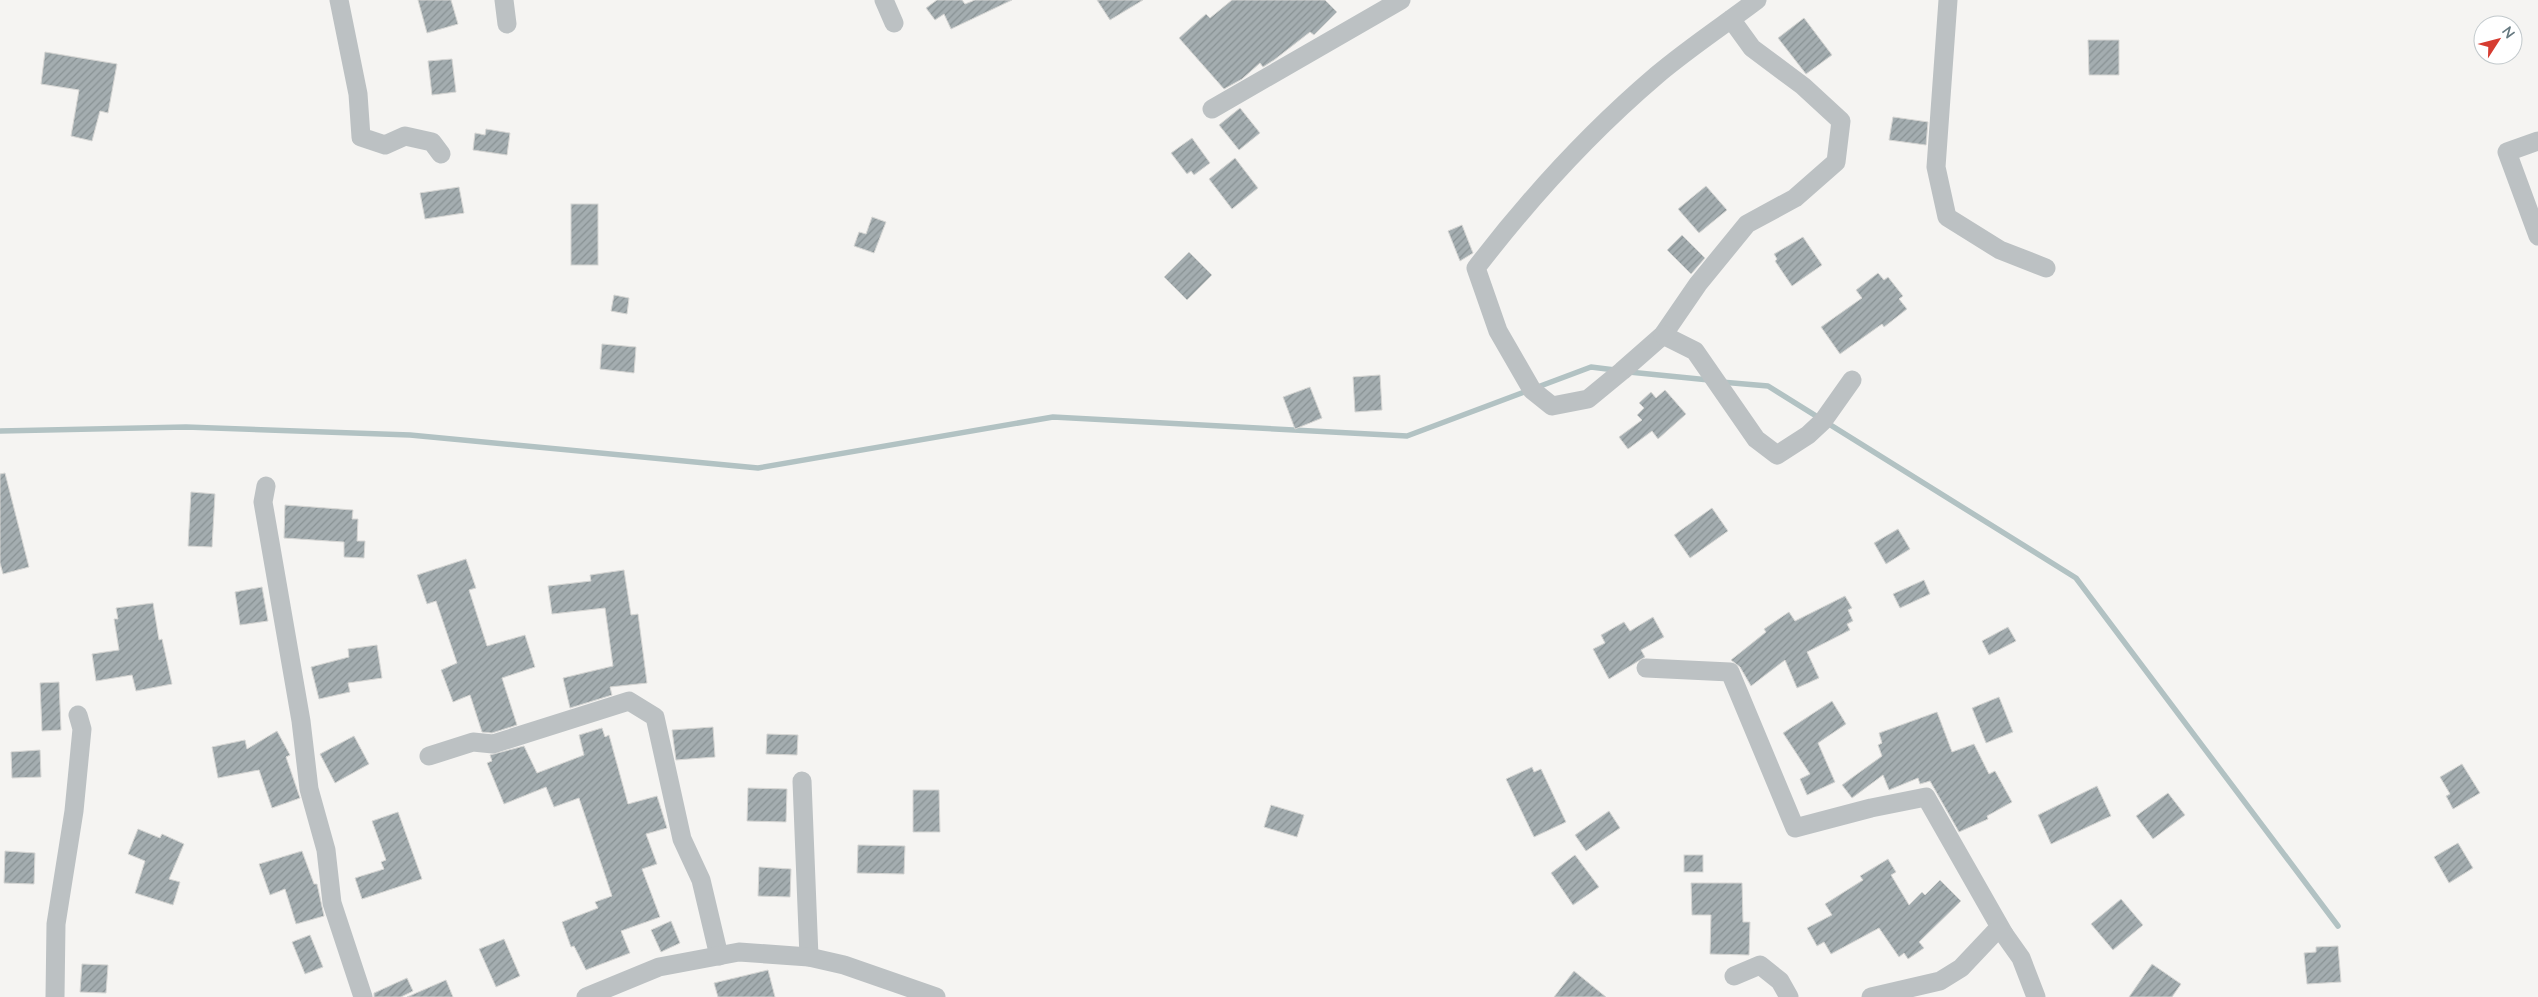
<svg xmlns="http://www.w3.org/2000/svg" width="2538" height="997" font-family="Lato,sans-serif">
<style>
.lines{fill:none;stroke-linecap:round;stroke-linejoin:round}
.stream{stroke:#b2c2c3;stroke-width:5.5}
.building{fill:url(#building-hatch);stroke:#d6d6d4}
.street{stroke:#bcc1c3;stroke-width:19}
</style>
<defs>
<pattern id="building-hatch" width="6" height="6" patternUnits="userSpaceOnUse" patternTransform="scale(1.25)"><rect width="6" height="6" fill="#a4adb0"/><path d="M-1 1l2-2M0 6l6-6M5 7l2-2" fill="none" stroke="#899294"/></pattern>
</defs>
<rect width="100%" height="100%" fill="#f5f4f2"/>
<g class="lines">
<!-- stream -->
<g class="stream">
<polyline points="1629,372 1709,380"/>
<polyline points="1721,382 1768,386 2076,578 2338,926"/>
<polyline points="0,431 186,427 410,435 758,468 1053,417 1407,436 1591,367 1615,370"/>
</g>
</g>
<!-- building -->
<g class="building">
<polygon points="418,0 451,0 458,24 427,33"/>
<polygon points="937,0 962,0 965,4 975,0 1012,0 951,29 944,14 935,20 926,8"/>
<polygon points="1097,0 1143,0 1110,20"/>
<polygon points="1232,0 1325,0 1337,12 1314,35 1310,32 1274,60 1263,67 1260,63 1242,79 1224,89 1179,38 1206,14 1210,18"/>
<polygon points="1804,18 1832,55 1806,74 1778,38"/>
<polygon points="2088,40 2119,40 2119,75 2089,75"/>
<polygon points="45,52 117,64 108,113 100,111 92,141 71,136 79,90 41,84"/>
<polygon points="452,59 456,92 432,95 428,61"/>
<polygon points="1240,108 1260,133 1239,150 1219,125"/>
<polygon points="1893,117 1928,122 1926,145 1889,140"/>
<polygon points="486,129 510,133 507,155 473,150 475,133 485,135"/>
<polygon points="1192,138 1210,163 1194,175 1191,171 1187,174 1171,153"/>
<polygon points="1235,158 1258,188 1232,209 1209,179"/>
<polygon points="1706,186 1727,210 1699,233 1678,209"/>
<polygon points="459,187 464,213 425,219 420,193"/>
<rect x="571" y="204" width="27" height="61"/>
<polygon points="872,217 886,222 874,253 854,246 859,232 866,234"/>
<polygon points="1462,225 1473,253 1460,261 1448,231"/>
<polygon points="1682,235 1705,258 1691,274 1667,250"/>
<polygon points="1803,237 1822,265 1792,286 1775,261 1777,259 1774,254"/>
<polygon points="1189,252 1212,275 1187,300 1164,277"/>
<polygon points="1878,273 1884,280 1888,277 1903,296 1899,299 1907,309 1884,327 1882,324 1840,354 1821,327 1862,298 1856,290"/>
<polygon points="614,295 629,298 627,314 611,311"/>
<polygon points="602,344 636,347 634,373 600,369"/>
<polygon points="1380,375 1382,410 1355,412 1353,377"/>
<polygon points="1310,387 1322,418 1295,429 1283,397"/>
<polygon points="1665,390 1686,414 1658,439 1652,431 1628,449 1619,437 1642,420 1637,415 1644,408 1639,403 1651,392 1656,398"/>
<polygon points="5,473 29,567 3,574 0,563 0,474"/>
<polygon points="191,492 215,494 212,547 188,546"/>
<polygon points="285,505 353,510 352,519 358,519 357,541 365,541 364,558 344,557 344,542 284,538"/>
<polygon points="1712,508 1728,531 1690,558 1674,535"/>
<polygon points="1898,529 1910,549 1886,564 1874,543"/>
<polygon points="466,559 476,588 469,590 487,646 525,635 535,667 502,678 517,725 492,733 482,732 470,695 453,702 441,670 457,663 436,601 427,604 417,575"/>
<polygon points="624,570 631,615 638,614 647,683 610,687 612,695 570,708 563,678 613,666 605,608 552,614 548,586 591,581 590,575"/>
<polygon points="1924,580 1930,594 1900,608 1893,594"/>
<polygon points="262,587 268,621 240,625 235,592"/>
<polygon points="1845,596 1852,608 1848,610 1853,621 1847,624 1850,630 1807,652 1819,678 1797,688 1785,660 1751,686 1740,667 1731,660 1766,632 1764,629 1789,612 1795,621"/>
<polygon points="153,603 159,640 162,639 172,684 136,691 132,675 96,681 92,654 119,650 114,619 118,619 116,608"/>
<polygon points="1653,617 1664,637 1641,650 1645,657 1609,679 1593,649 1605,643 1601,635 1624,622 1630,631"/>
<polygon points="2008,627 2016,641 1989,655 1982,641"/>
<polygon points="377,645 382,678 348,683 350,692 319,699 311,667 349,657 348,649"/>
<polygon points="59,682 61,730 42,731 40,683"/>
<polygon points="1999,697 2013,732 1986,743 1972,708"/>
<polygon points="1832,701 1846,724 1818,743 1835,782 1807,795 1800,779 1810,774 1783,733"/>
<polygon points="1937,712 1952,752 1974,744 1989,774 1995,771 2012,802 1987,816 1988,819 1959,832 1930,781 1920,784 1918,778 1889,790 1883,775 1852,798 1842,785 1882,756 1878,745 1882,743 1879,733"/>
<polygon points="713,727 715,757 676,760 672,730"/>
<polygon points="602,728 605,737 609,735 628,804 657,796 667,828 646,834 657,864 642,869 660,917 621,931 630,953 586,970 574,946 571,947 562,922 598,908 595,902 612,896 579,798 554,807 546,787 504,804 487,763 492,761 490,755 524,746 537,773 584,755 579,735"/>
<polygon points="277,731 290,755 286,757 300,798 272,808 259,770 218,778 212,747 245,740 247,749"/>
<polygon points="767,734 798,735 797,755 766,754"/>
<polygon points="354,736 369,764 335,783 320,754"/>
<polygon points="40,750 41,777 12,778 11,752"/>
<polygon points="2462,764 2480,793 2453,809 2446,796 2450,794 2440,777"/>
<polygon points="1532,767 1534,772 1541,769 1566,822 1534,837 1506,779"/>
<polygon points="2097,786 2111,816 2051,844 2038,815"/>
<polygon points="748,788 787,789 786,822 747,821"/>
<polygon points="913,790 939,790 940,832 913,832"/>
<polygon points="2168,793 2185,815 2153,839 2136,816"/>
<polygon points="1271,805 1304,815 1297,837 1264,827"/>
<polygon points="1609,811 1620,828 1586,851 1575,835"/>
<polygon points="398,812 422,879 362,899 355,878 384,869 381,862 386,860 372,821"/>
<polygon points="138,829 160,838 162,834 184,844 169,879 180,882 173,905 135,893 145,861 128,854"/>
<polygon points="2458,843 2473,868 2449,883 2434,857"/>
<polygon points="858,845 905,846 904,874 857,873"/>
<polygon points="5,851 35,853 34,884 4,883"/>
<polygon points="302,851 314,884 317,884 324,916 296,924 285,889 270,895 259,864"/>
<polygon points="1575,855 1599,887 1573,905 1551,873"/>
<rect x="1684" y="855" width="19" height="17"/>
<polygon points="1888,859 1896,872 1891,875 1909,905 1922,892 1925,895 1940,880 1961,901 1919,942 1924,948 1908,959 1904,953 1899,957 1879,928 1831,954 1824,942 1817,946 1807,928 1832,915 1825,904 1863,880 1860,876"/>
<polygon points="759,867 791,869 790,897 758,896"/>
<polygon points="1691,883 1742,883 1743,922 1750,922 1749,955 1710,954 1711,915 1692,915"/>
<polygon points="2121,899 2143,925 2113,950 2091,924"/>
<polygon points="671,921 680,943 661,952 651,930"/>
<polygon points="310,935 323,967 305,974 292,942"/>
<polygon points="504,939 520,976 496,987 479,949"/>
<polygon points="2338,946 2341,982 2307,984 2304,953 2316,952 2316,947"/>
<polygon points="82,964 108,965 106,993 80,992"/>
<polygon points="2152,964 2181,984 2172,997 2129,997"/>
<polygon points="768,970 775,997 718,997 714,983"/>
<polygon points="1574,971 1606,997 1554,997"/>
<polygon points="407,978 413,991 401,997 374,997 374,993"/>
<polygon points="446,980 453,997 407,997"/>
</g>
<g class="lines">
<!-- street -->
<g class="street">
<polyline points="339,0 358,94 361,137 385,145 405,136 432,142 441,154"/>
<polyline points="504,0 507,24"/>
<polyline points="884,0 894,23"/>
<polyline points="1948,0 1936,167 1947,217 2000,250 2046,268"/>
<path d="M1731,19L1752,48L1803,86L1841,121L1836,162L1795,198L1747,224L1698,284L1663,335L1622,371L1588,399L1552,406L1532,390L1498,331L1476,268C1529,199 1590,132 1657,75C1689,48 1724,25 1757,0"/>
<polyline points="1212,109 1401,0"/>
<polyline points="2538,141 2507,152 2538,236"/>
<polyline points="1663,335 1695,351 1756,439 1777,455 1808,435 1823,421 1852,380"/>
<polyline points="266,486 263,502 301,721 309,789 326,850 332,903 363,997"/>
<polyline points="1646,668 1730,672 1795,828 1871,808 1926,797 2004,934"/>
<polyline points="429,756 473,742 493,744 629,701 655,717 682,839 701,880 719,956"/>
<polyline points="802,781 809,957"/>
<polyline points="1734,976 1760,965 1780,981 1789,997"/>
<polyline points="55,997 56,924 74,811 82,729 78,715"/>
<polyline points="586,997 659,967 739,952 809,957 844,965 936,997"/>
<polyline points="1871,997 1940,981 1961,968 1995,932 2004,934 2021,958 2036,997"/>
</g>
</g>
<!-- north arrow -->
<g transform="translate(2498 40) rotate(54)"><circle r="24" fill="#ffffff" stroke="#c2c9cc"/>
<path d="M0-4L9 19L0 12L-9 19Z" fill="#d63c31"/>
<text y="-8" font-size="14" font-weight="bold" text-anchor="middle" fill="#667980">N</text>
</g>
</svg>
